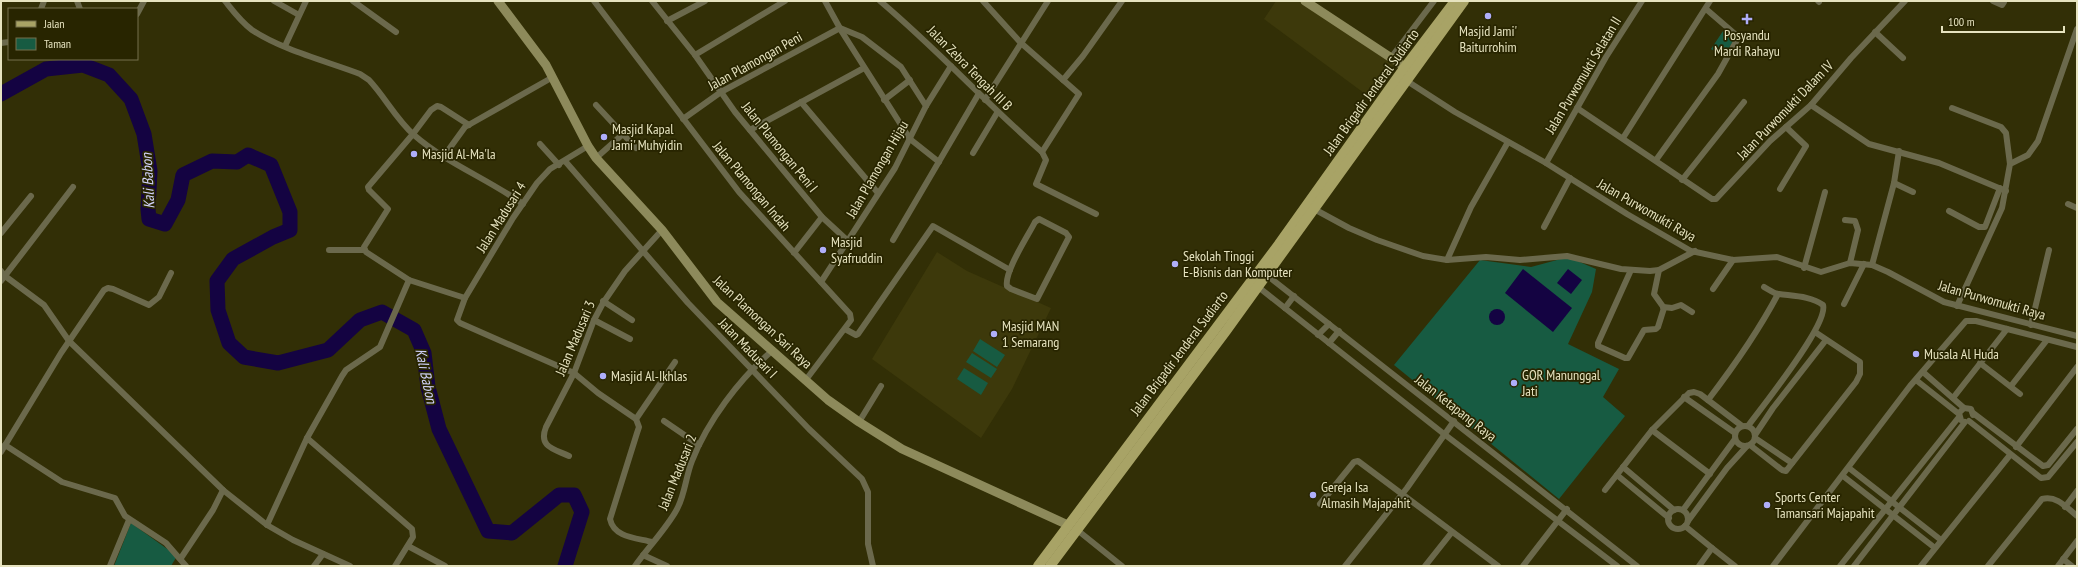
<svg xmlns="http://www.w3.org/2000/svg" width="2078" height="567" font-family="'PT Sans Narrow',sans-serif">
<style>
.built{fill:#3d390b}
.green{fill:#175b42}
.water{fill:#140342}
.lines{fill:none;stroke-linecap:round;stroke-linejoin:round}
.river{stroke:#140342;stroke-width:15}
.street{stroke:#6b694c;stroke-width:6}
.secondary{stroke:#8d8a5b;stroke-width:9}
.primary{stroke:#a8a366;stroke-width:10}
.poi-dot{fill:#afaefa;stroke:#282500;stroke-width:1.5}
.labels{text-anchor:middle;stroke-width:3.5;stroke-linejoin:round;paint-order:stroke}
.poi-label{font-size:14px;fill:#e6e3bf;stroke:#282500;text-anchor:start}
.street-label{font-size:14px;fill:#e6e3bf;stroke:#282500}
.water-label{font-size:15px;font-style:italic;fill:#d1d2fa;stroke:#282500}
</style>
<rect width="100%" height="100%" fill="#322f06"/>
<!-- built -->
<g class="built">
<polygon points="1276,1 1304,1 1393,65 1368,96 1264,19"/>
<polygon points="937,252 967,271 1051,308 1012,389 981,438 872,359"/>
</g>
<!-- green -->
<g class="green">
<polygon points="1723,31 1735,39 1723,57 1711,49"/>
<polygon points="1568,257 1596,269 1592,292 1568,344 1619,369 1603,397 1625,416 1559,499 1394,365 1480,260 1531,267"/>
<polygon points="980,339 1005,355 997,367 973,351"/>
<polygon points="972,353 997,369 991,378 966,362"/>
<polygon points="964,368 988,383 981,395 957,379"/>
<polygon points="131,523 177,556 171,566 114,566"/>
</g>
<!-- water -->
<g class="water">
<polygon points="1523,269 1572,308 1553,332 1505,293"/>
<polygon points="1568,269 1582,280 1571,294 1557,283"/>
<circle cx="1497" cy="317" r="8"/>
</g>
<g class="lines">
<!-- river -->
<polyline class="river" points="1,94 46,69 83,65 109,75 131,99 144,134 150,171 148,209 149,219 165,224 178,200 183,175 212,161 237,162 248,155 271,165 290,212 290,230 273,237 233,259 217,281 218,310 229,343 244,357 278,363 328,350 360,320 382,312 414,330 424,353 428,387 439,429 488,531 512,533 559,495 574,495 582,512 565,566"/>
<!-- street -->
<g class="street">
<polyline points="77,1 80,9"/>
<path d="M225,1C233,11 241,22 252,30C282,50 326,61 360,74L369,80C385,97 396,119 414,135C446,163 488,179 523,204"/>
<polyline points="274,1 299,15"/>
<polyline points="353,1 396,32"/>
<polyline points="594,1 739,192 850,314 851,320 805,381"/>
<polyline points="652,1 695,55 735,112 822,217 848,241"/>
<polyline points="825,1 842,32 910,139 939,162"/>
<path d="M880,1C937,49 986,103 1042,152L1046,160L1036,184L1096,214"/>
<polyline points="983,1 1021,43 1079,94 1042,152"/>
<polyline points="1818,1 1819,2"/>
<polyline points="1993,1 2002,5 2004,2"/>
<polyline points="41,9 44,1"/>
<polyline points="137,14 144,1"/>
<polyline points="667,21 705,1"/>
<polyline points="1875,32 1903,58"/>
<polyline points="1,43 9,42"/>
<polyline points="285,46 306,1"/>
<polyline points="695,55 785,1"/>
<polyline points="1390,59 1434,1"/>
<polyline points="1063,80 1083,56 1122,1"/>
<polyline points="1407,81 1455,112 1546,163 1627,214 1691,251 1733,260 1777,257 1821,272 1850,263 1872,265 1888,272 1944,302 2077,336"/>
<polyline points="884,100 910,80"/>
<polyline points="985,100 1048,1"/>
<polyline points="801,102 878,193"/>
<polyline points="596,105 636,148"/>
<polyline points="1811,105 1869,144 1939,163 2006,191"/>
<polyline points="1577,108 1712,199 1716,199 1770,141 1811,105 1851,58 1905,1"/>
<polyline points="1952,108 2001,127 2006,133 2010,164"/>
<polyline points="683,119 721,92 840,28 862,37 901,67 926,106"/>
<polyline points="750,130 864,68"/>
<polyline points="1623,138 1710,1"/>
<polyline points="540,144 559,165"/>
<path d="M588,146L550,169L537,183L513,218L465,298L457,320L460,323L574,373L598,393L636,419L639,427L637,433L610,519C614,538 637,538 652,542"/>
<polyline points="973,153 997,113"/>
<polyline points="444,156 465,127 553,77"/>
<polyline points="596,158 623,134"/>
<polyline points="1656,160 1718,74 1737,40 1735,34 1706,9"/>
<polyline points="565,161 688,303 809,429 862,479 868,492 868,544 873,566"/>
<polyline points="1546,163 1606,57 1642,1"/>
<polyline points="1682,180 1744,102"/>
<polyline points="1894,183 1913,192"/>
<polyline points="1780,189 1806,146 1786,127"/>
<polyline points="2068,204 2077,208"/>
<polyline points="1314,209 1349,228 1377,240 1423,256 1447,260 1486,257 1520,260 1567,256 1621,269 1650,271 1659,270 1695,251"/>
<polyline points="1949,211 1979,227 1985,227 2000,188"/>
<path d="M1039,219L1066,233L1069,237L1037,299L1011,289L1007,286C1004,272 1028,236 1035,222Z"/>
<polyline points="1845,220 1855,221 1858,230 1850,263"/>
<polyline points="1544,227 1570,178"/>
<polyline points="1,233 31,196"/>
<polyline points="893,240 978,95"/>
<polyline points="329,250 364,250"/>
<polyline points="794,253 822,217"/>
<polyline points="1447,260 1471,207 1508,142"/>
<polyline points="1872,265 1894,183 1899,151"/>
<polyline points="1804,268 1825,192"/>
<polyline points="1631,270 1598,343 1598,346 1625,358 1628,358 1644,330 1656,329 1658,327 1664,308 1654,294 1659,270"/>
<polyline points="1,271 5,276 44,305 69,341 223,490 267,525 293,540 350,566"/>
<polyline points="1264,273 1637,566"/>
<polyline points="1,281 73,187"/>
<polyline points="821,282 895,168 926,106 951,66"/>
<polyline points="1257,286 1444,434 1617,566"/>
<polyline points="1713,289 1733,260"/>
<polyline points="465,298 409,280 366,252 364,247 388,209 369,190 368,187 413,134 431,110 437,106 441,107 469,125"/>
<polyline points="603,301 632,320"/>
<polyline points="1844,304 1864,264"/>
<polyline points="1957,306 2002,208 2010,164 2028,155 2038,141 2077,29"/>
<polyline points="1663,307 1672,308 1681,305 1692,312"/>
<polyline points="1285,308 1294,296"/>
<polyline points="594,320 630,339"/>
<polyline points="2031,325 2049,250"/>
<polyline points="845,329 856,335 858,334 933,226 1010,270"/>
<polyline points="1318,335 1329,324"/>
<polyline points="1329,343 1339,331"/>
<polyline points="1980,363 2020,394"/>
<polyline points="1923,372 1964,408 1971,409 1973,415"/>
<polyline points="1916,380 1959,414"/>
<polyline points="2011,386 2047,340"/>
<polyline points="1684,397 1735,433"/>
<polyline points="1953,398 2007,329"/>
<path d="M1708,400C1734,366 1758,332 1778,294"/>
<polyline points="1973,413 2043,466 2048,465 2077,429"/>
<polyline points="636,419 675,362"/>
<polyline points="1961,420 1959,413 1964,408"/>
<polyline points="664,421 699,445"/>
<polyline points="1969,421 2041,478 2048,477 2077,442"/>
<polyline points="859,422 881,386"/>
<circle cx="1745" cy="436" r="10"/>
<path d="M1748,426C1762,407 1829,324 1823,305C1811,296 1793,296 1779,294C1774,294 1768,289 1764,287"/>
<polyline points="1652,430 1710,474"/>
<polyline points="1755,435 1773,408 1826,340"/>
<polyline points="307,438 412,529 413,537 395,566"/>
<polyline points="1755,438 1792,463"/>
<polyline points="5,445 62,482 115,498 125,516 166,543 186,566"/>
<polyline points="1750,445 1782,470 1786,471 1856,382 1860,374 1860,362 1815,332"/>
<polyline points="2016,447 2077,367"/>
<polyline points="1,452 61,353 104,290 108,288 113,289 149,305 159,297 171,273"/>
<path d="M569,456C554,449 538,447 546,427L574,373L594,320L603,303L625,271L662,230"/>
<polyline points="1623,467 1674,510"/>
<polyline points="1849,468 1941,540"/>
<polyline points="1617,475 1669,518"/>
<polyline points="1843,476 1935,548"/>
<polyline points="1605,490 1652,430 1689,393 1694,392 1700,394 1742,426"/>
<polyline points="1320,504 1354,462 1358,461 1498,566"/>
<polyline points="2065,507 2077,491"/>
<circle cx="1678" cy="519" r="10"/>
<polyline points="1683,510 1735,439"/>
<polyline points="1688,521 1727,468 1747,446"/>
<polyline points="267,525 307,438 342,376 346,370 380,347 409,280"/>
<polyline points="1685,526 1712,548 1699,566"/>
<polyline points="1076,529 1122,566"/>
<polyline points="408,546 445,566"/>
<polyline points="1712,548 1735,566"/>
<polyline points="643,555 667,566"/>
<polyline points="181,558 213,510 223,490"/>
<polyline points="2063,559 2072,566"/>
<polyline points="110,566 129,520"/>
<polyline points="314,566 323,554"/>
<path d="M635,566C646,550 671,523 678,507C685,493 686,476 692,461C707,422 740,378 772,351"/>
<polyline points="1345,566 1407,488 1454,421"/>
<polyline points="1425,566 1452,532"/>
<polyline points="1523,566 1567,509"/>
<polyline points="1773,566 1910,386 1966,321 1976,321 2077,347"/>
<polyline points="1840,566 1959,417"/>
<polyline points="1854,566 1965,422"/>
<polyline points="1921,566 2010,455"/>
<path d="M1988,566L2042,499C2057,495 2067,508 2077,516"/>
<polyline points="2058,566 2077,541"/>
</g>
<!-- secondary -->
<g class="secondary">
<polyline points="498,1 546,65 588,146 596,158 662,230 717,302 828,400 859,422 902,449 1068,525"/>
<polyline points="1305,1 1405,67"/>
</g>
<!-- primary -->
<g class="primary">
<polyline points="1038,566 1279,244 1405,67 1455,1"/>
<polyline points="1050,566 1226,331 1464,1"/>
</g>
</g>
<!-- markers -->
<g class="poi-dot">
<circle cx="1488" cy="16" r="4"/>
<path d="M1745 13h4v4h4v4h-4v4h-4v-4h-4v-4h4z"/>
<circle cx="604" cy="137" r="4"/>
<circle cx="414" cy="154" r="4"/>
<circle cx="823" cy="250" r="4"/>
<circle cx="1175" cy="264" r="4"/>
<circle cx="994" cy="334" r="4"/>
<circle cx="1916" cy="354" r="4"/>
<circle cx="603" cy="376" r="4"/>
<circle cx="1514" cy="383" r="4"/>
<circle cx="1313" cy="495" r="4"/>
<circle cx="1767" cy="505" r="4"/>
</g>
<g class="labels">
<!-- poi labels -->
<g class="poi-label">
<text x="1488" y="36" text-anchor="middle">Masjid Jami'<tspan x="1488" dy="16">Baiturrohim</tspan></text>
<text x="1747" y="40" text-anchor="middle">Posyandu<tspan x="1747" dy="16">Mardi Rahayu</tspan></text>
<text x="612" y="134">Masjid Kapal<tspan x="612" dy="16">Jami' Muhyidin</tspan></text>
<text x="422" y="159">Masjid Al-Ma'la</text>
<text x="831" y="247">Masjid<tspan x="831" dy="16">Syafruddin</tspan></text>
<text x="1183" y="261">Sekolah Tinggi<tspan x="1183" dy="16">E-Bisnis dan Komputer</tspan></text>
<text x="1002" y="331">Masjid MAN<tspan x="1002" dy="16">1 Semarang</tspan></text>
<text x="1924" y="359">Musala Al Huda</text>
<text x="1522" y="380">GOR Manunggal<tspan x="1522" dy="16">Jati</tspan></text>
<text x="611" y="381">Masjid Al-Ikhlas</text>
<text x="1321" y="492">Gereja Isa<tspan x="1321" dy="16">Almasih Majapahit</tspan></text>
<text x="1775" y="502">Sports Center<tspan x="1775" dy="16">Tamansari Majapahit</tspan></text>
</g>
<!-- street labels -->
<g class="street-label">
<text transform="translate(755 61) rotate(-29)" y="5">Jalan Plamongan Peni</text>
<text transform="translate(970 68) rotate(45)" y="5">Jalan Zebra Tengah III B</text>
<text transform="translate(1583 75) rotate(-59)" y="5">Jalan Purwomukti Selatan II</text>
<text transform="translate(1371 92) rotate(-54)" y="5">Jalan Brigadir Jenderal Sudiarto</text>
<text transform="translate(1785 110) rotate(-46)" y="5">Jalan Purwomukti Dalam IV</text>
<text transform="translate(780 147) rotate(51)" y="5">Jalan Plamongan Peni I</text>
<text transform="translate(877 169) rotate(-60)" y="5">Jalan Plamongan Hijau</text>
<text transform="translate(752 186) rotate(50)" y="5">Jalan Plamongan Indah</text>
<text transform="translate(1647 210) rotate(30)" y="5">Jalan Purwomukti Raya</text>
<text transform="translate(501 217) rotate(-58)" y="5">Jalan Madusari 4</text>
<text transform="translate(1992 300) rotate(16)" y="5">Jalan Purwomukti Raya</text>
<text transform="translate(763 322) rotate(43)" y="5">Jalan Plamongan Sari Raya</text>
<text transform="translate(575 338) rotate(-67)" y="5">Jalan Madusari 3</text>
<text transform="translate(748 348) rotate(46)" y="5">Jalan Madusari I</text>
<text transform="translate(1179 353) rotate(-53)" y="5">Jalan Brigadir Jenderal Sudiarto</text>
<text transform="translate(1456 408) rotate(38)" y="5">Jalan Ketapang Raya</text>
<text transform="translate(677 472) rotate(-68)" y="5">Jalan Madusari 2</text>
</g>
<!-- water labels -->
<g class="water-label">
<text transform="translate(148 181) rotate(-93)" y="5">Kali Babon</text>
<text transform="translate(426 376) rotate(78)" y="5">Kali Babon</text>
</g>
</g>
<!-- border -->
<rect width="2078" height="567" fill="none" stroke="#e6e3bf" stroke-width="4"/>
<!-- legend -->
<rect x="8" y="8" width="130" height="52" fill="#282500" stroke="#74714c"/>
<rect x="16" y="21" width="20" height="6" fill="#a8a366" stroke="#74714c"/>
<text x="44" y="28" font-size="12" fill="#e6e3bf">Jalan</text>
<rect x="16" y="38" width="20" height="12" fill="#175b42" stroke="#74714c"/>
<text x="44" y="48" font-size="12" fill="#e6e3bf">Taman</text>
<!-- scale -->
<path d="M1942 26v6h122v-6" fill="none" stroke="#e6e3bf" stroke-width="2"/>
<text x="1948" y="26" font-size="12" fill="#e6e3bf" stroke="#282500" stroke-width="3" paint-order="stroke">100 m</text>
</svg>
